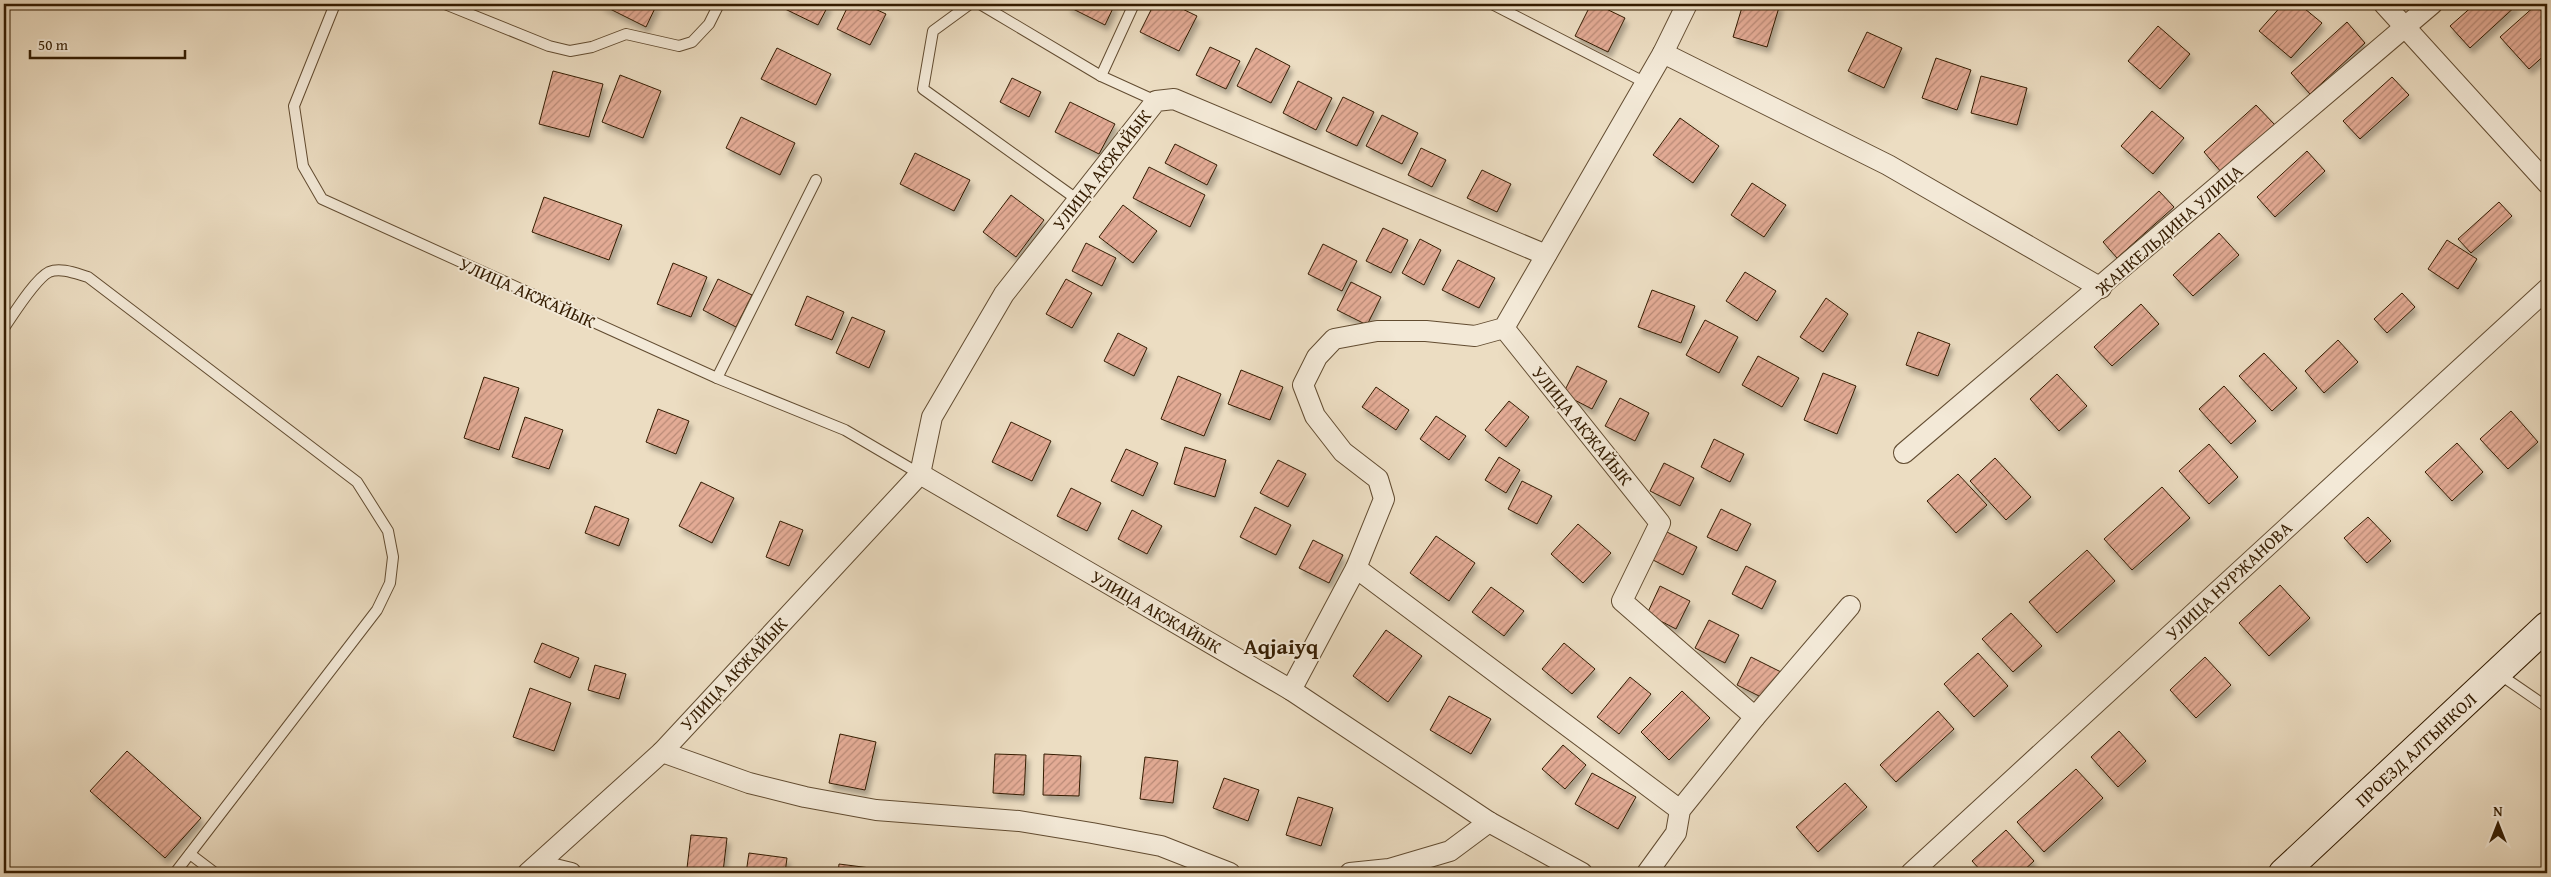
<svg xmlns="http://www.w3.org/2000/svg" width="2551" height="877" font-family="'Gentium Book Plus',serif">
<style>
.building{fill:url(#building-hatch);stroke:#341c01;filter:url(#shadow)}
.lines{fill:none;stroke-linecap:round;stroke-linejoin:round}
.service-casing{stroke:#624c31;stroke-width:12}
.minor-casing{stroke:#624c31;stroke-width:22}
.secondary-casing{stroke:#341c01;stroke-width:30}
.service{stroke:#f3e9d7;stroke-width:10}
.minor{stroke:#f3e9d7;stroke-width:20}
.secondary{stroke:#f3e9d7;stroke-width:28}
.labels{text-anchor:middle;stroke-width:4;stroke-linejoin:round;paint-order:stroke}
.street-label{font-size:18px;fill:#341c01;stroke:#f3e9d7}
.district-label{font-size:22px;font-weight:bold;fill:#341c01;stroke:#f3e9d7}
</style>
<defs>
<pattern id="building-hatch" width="6" height="6" patternUnits="userSpaceOnUse" patternTransform="scale(1.25)"><rect width="6" height="6" fill="#e3ab95"/><path d="M-1 1l2-2M0 6l6-6M5 7l2-2" fill="none" stroke="#b98a77"/></pattern>
<filter id="shadow"><feDropShadow dx="3" dy="5.5" stdDeviation="2.5" flood-color="#0004"/></filter>
</defs>
<rect width="100%" height="100%" fill="#ecddc2"/>
<filter id="stains"><feTurbulence type="fractalNoise" baseFrequency=".004" numOctaves="4"/><feColorMatrix values="0 0 0 0 .2 0 0 0 0 .09 0 0 0 0 .02 0 0 0 .5 -.17"/></filter>
<radialGradient id="worn" r=".72"><stop offset=".6" stop-color="#630" stop-opacity="0"/><stop offset="1" stop-color="#630" stop-opacity=".3"/></radialGradient>
<!-- building -->
<g class="building">
<polygon points="600,4 657,4 646,27"/>
<polygon points="787,4 829,4 818,25 785,9"/>
<polygon points="849,4 864,4 886,14 870,45 837,29"/>
<polygon points="1069,4 1115,4 1105,25 1067,6"/>
<polygon points="1154,4 1172,4 1197,16 1179,51 1140,32"/>
<polygon points="1591,4 1596,4 1625,18 1608,52 1575,36"/>
<polygon points="1743,4 1780,4 1767,47 1733,37"/>
<polygon points="2283,4 2299,4 2322,23 2291,58 2259,31"/>
<polygon points="2475,4 2518,4 2470,48 2450,26"/>
<polygon points="2536,5 2547,17 2547,53 2529,69 2500,37"/>
<polygon points="2347,22 2365,43 2310,94 2291,73"/>
<polygon points="2158,26 2190,54 2160,89 2128,61"/>
<polygon points="1867,32 1902,48 1884,88 1848,71"/>
<polygon points="1210,47 1240,61 1226,89 1196,75"/>
<polygon points="777,48 831,74 816,105 761,79"/>
<polygon points="1256,48 1290,66 1271,103 1237,86"/>
<polygon points="1936,58 1971,70 1957,110 1922,98"/>
<polygon points="553,71 603,84 589,137 539,124"/>
<polygon points="620,75 661,91 643,138 602,122"/>
<polygon points="1981,76 2027,88 2017,125 1971,113"/>
<polygon points="2392,77 2409,95 2360,139 2343,121"/>
<polygon points="1012,78 1041,92 1029,117 1000,102"/>
<polygon points="1298,81 1332,98 1316,130 1283,113"/>
<polygon points="1343,97 1374,112 1357,146 1326,131"/>
<polygon points="1070,102 1115,124 1099,154 1055,132"/>
<polygon points="2256,105 2275,125 2222,173 2204,152"/>
<polygon points="2152,111 2184,138 2153,174 2121,146"/>
<polygon points="1382,115 1418,133 1402,164 1366,146"/>
<polygon points="741,117 795,143 780,175 726,148"/>
<polygon points="1680,118 1719,146 1693,183 1653,155"/>
<polygon points="1175,144 1217,165 1207,185 1165,163"/>
<polygon points="1421,148 1446,160 1432,187 1408,175"/>
<polygon points="2307,151 2325,171 2275,217 2257,197"/>
<polygon points="915,153 970,180 954,211 900,184"/>
<polygon points="1149,167 1205,195 1190,227 1133,198"/>
<polygon points="1482,170 1511,184 1497,212 1467,198"/>
<polygon points="1752,183 1786,205 1764,237 1731,215"/>
<polygon points="2159,191 2174,207 2117,258 2103,242"/>
<polygon points="1011,195 1044,220 1016,257 983,232"/>
<polygon points="544,197 622,225 609,260 532,232"/>
<polygon points="2499,202 2512,216 2471,253 2458,239"/>
<polygon points="1123,205 1157,231 1133,263 1099,237"/>
<polygon points="1383,228 1408,240 1391,273 1366,261"/>
<polygon points="2219,233 2239,255 2193,296 2173,275"/>
<polygon points="1420,239 1441,250 1424,285 1402,273"/>
<polygon points="2447,240 2477,259 2458,289 2428,269"/>
<polygon points="1086,243 1116,258 1102,286 1072,271"/>
<polygon points="1323,244 1357,261 1342,291 1308,274"/>
<polygon points="1458,260 1495,278 1479,308 1442,290"/>
<polygon points="673,263 707,277 691,317 657,304"/>
<polygon points="1745,272 1776,291 1757,321 1726,301"/>
<polygon points="718,279 752,295 736,327 703,310"/>
<polygon points="1066,279 1092,293 1072,328 1046,314"/>
<polygon points="1351,282 1381,297 1367,325 1337,310"/>
<polygon points="1652,290 1695,306 1681,343 1638,327"/>
<polygon points="2402,293 2415,307 2387,333 2374,319"/>
<polygon points="807,296 844,312 832,340 795,325"/>
<polygon points="1826,298 1848,314 1823,352 1800,337"/>
<polygon points="2141,304 2159,324 2112,366 2094,347"/>
<polygon points="852,317 885,331 869,368 836,353"/>
<polygon points="1705,320 1738,337 1719,373 1686,355"/>
<polygon points="1918,332 1950,344 1938,376 1906,365"/>
<polygon points="1118,333 1147,348 1134,376 1104,361"/>
<polygon points="2338,340 2358,362 2324,393 2305,371"/>
<polygon points="2264,353 2297,388 2272,411 2239,376"/>
<polygon points="1758,356 1799,378 1782,407 1742,385"/>
<polygon points="1577,366 1607,381 1592,409 1563,394"/>
<polygon points="1241,370 1283,387 1270,420 1228,404"/>
<polygon points="1823,373 1856,386 1837,434 1804,420"/>
<polygon points="2057,374 2087,406 2059,431 2030,399"/>
<polygon points="1178,376 1221,394 1204,436 1161,419"/>
<polygon points="484,377 519,388 499,450 464,438"/>
<polygon points="2224,386 2256,421 2231,444 2199,409"/>
<polygon points="1376,387 1409,410 1396,430 1362,407"/>
<polygon points="1620,398 1649,413 1635,441 1605,426"/>
<polygon points="1509,401 1529,417 1506,447 1485,430"/>
<polygon points="658,409 689,421 676,454 646,442"/>
<polygon points="2511,411 2538,442 2508,469 2480,439"/>
<polygon points="1436,416 1466,436 1449,460 1420,439"/>
<polygon points="525,417 563,430 549,469 512,457"/>
<polygon points="1011,422 1051,441 1032,481 992,462"/>
<polygon points="1714,439 1744,454 1730,482 1701,467"/>
<polygon points="2457,443 2483,472 2452,501 2425,472"/>
<polygon points="2209,444 2238,477 2209,504 2179,471"/>
<polygon points="1185,447 1226,460 1215,497 1174,484"/>
<polygon points="1126,449 1158,463 1143,496 1111,481"/>
<polygon points="1499,457 1520,470 1506,493 1485,480"/>
<polygon points="1995,458 2031,497 2006,520 1970,481"/>
<polygon points="1278,460 1306,474 1288,507 1260,493"/>
<polygon points="1664,463 1694,478 1680,506 1650,491"/>
<polygon points="1958,474 1987,505 1956,533 1927,501"/>
<polygon points="1522,481 1552,496 1537,524 1508,509"/>
<polygon points="701,482 734,498 712,543 679,526"/>
<polygon points="2162,487 2190,518 2132,570 2104,539"/>
<polygon points="1071,488 1101,503 1087,531 1057,516"/>
<polygon points="595,506 629,519 619,546 585,533"/>
<polygon points="1255,507 1291,525 1276,555 1240,537"/>
<polygon points="1721,509 1751,524 1737,551 1707,537"/>
<polygon points="1132,510 1162,526 1147,554 1118,539"/>
<polygon points="2368,517 2391,541 2367,563 2344,538"/>
<polygon points="780,521 803,530 789,566 766,557"/>
<polygon points="1578,524 1611,553 1583,583 1551,554"/>
<polygon points="1667,532 1697,547 1683,575 1653,560"/>
<polygon points="1436,536 1475,563 1449,601 1410,573"/>
<polygon points="1313,540 1343,555 1329,583 1299,568"/>
<polygon points="2087,550 2115,581 2057,633 2029,602"/>
<polygon points="1746,566 1776,581 1762,609 1732,594"/>
<polygon points="2280,585 2310,618 2269,656 2239,623"/>
<polygon points="1660,586 1690,601 1676,629 1647,614"/>
<polygon points="1491,587 1524,611 1504,636 1472,612"/>
<polygon points="2011,613 2042,646 2013,672 1982,639"/>
<polygon points="1709,620 1739,635 1725,663 1695,648"/>
<polygon points="1386,630 1422,656 1388,702 1353,676"/>
<polygon points="542,643 579,658 570,678 534,662"/>
<polygon points="1564,643 1595,669 1572,694 1542,669"/>
<polygon points="1978,653 2008,686 1974,717 1944,684"/>
<polygon points="1751,657 1781,672 1767,700 1737,685"/>
<polygon points="2205,657 2231,685 2196,718 2170,690"/>
<polygon points="595,665 626,674 619,699 588,690"/>
<polygon points="1630,677 1651,694 1619,734 1597,717"/>
<polygon points="530,688 571,703 554,751 513,737"/>
<polygon points="1682,691 1710,718 1669,760 1641,732"/>
<polygon points="1449,696 1491,719 1471,754 1430,730"/>
<polygon points="1938,711 1954,729 1896,782 1880,765"/>
<polygon points="2119,731 2146,761 2118,787 2091,757"/>
<polygon points="840,734 876,742 865,790 829,783"/>
<polygon points="1563,745 1586,765 1565,789 1542,769"/>
<polygon points="127,751 201,818 165,858 90,791"/>
<polygon points="995,754 1026,755 1024,795 993,793"/>
<polygon points="1044,754 1081,756 1079,796 1043,795"/>
<polygon points="1145,757 1178,761 1173,803 1140,799"/>
<polygon points="2076,769 2103,798 2044,852 2017,822"/>
<polygon points="1592,773 1636,797 1618,829 1575,804"/>
<polygon points="1224,778 1259,790 1248,821 1213,808"/>
<polygon points="1845,783 1867,807 1818,852 1796,827"/>
<polygon points="1298,797 1333,808 1321,846 1286,835"/>
<polygon points="2006,830 2034,861 2021,873 1983,873 1972,861"/>
<polygon points="691,835 727,838 723,872 687,868"/>
<polygon points="749,853 787,858 785,873 746,873"/>
<polygon points="839,864 894,871 894,873 838,873"/>
</g>
<g class="lines">
<defs>
<g id="service">
<polyline points="335,4 294,106 303,166 322,199 717,378 845,430 920,474"/>
<polyline points="445,4 549,46 570,51 592,47 626,34 679,46 692,42 709,24 719,4"/>
<polyline points="970,4 933,31 923,89 1078,200"/>
<polyline points="980,4 1101,76 1156,101"/>
<polyline points="1492,4 1646,83"/>
<polyline points="1101,76 1134,4"/>
<path d="M4,328C13,315 35,279 49,272C61,267 77,274 88,277L357,482L388,531L393,557L390,583L377,610L175,873"/>
<polyline points="717,378 816,180"/>
<polyline points="2499,674 2547,707"/>
<polyline points="190,854 215,873"/>
</g>
<g id="minor">
<polyline points="2384,4 2547,183"/>
<polyline points="1663,53 1888,165 2101,288"/>
<polyline points="1504,328 1660,523 1622,601 1755,717"/>
<polyline points="1904,453 2432,4"/>
<polyline points="920,474 932,417 1004,294 1156,101 1174,99 1546,255"/>
<polyline points="1356,568 1384,499 1378,479 1343,452 1315,416 1303,385 1317,357 1334,339 1377,331 1426,331 1475,336 1504,328 1663,53 1687,4"/>
<polyline points="1291,690 1356,568 1680,810"/>
<polyline points="662,752 749,783 805,797 876,810 1019,821 1092,833 1161,846 1230,873"/>
<polyline points="538,865 571,873"/>
<polyline points="528,873 662,752 920,474 1291,690 1489,822 1582,873"/>
<polyline points="1350,873 1389,869 1450,851 1489,822"/>
<polyline points="1647,873 1676,833 1680,810 1755,717 1850,606"/>
<polyline points="1911,873 2547,289"/>
</g>
<polyline id="secondary" points="2283,873 2547,626"/>
</defs>
<!-- service casing -->
<use href="#service" class="service-casing"/>
<!-- minor casing -->
<use href="#minor" class="minor-casing"/>
<!-- secondary casing -->
<use href="#secondary" class="secondary-casing"/>
<!-- service -->
<use href="#service" class="service"/>
<!-- minor -->
<use href="#minor" class="minor"/>
<!-- secondary -->
<use href="#secondary" class="secondary"/>
</g>
<g class="labels">
<!-- street labels -->
<g class="street-label">
<text transform="translate(1102 170) rotate(-52)" y="6">УЛИЦА АКЖАЙЫК</text>
<text transform="translate(2169 230) rotate(-41)" y="6">ЖАНКЕЛЬДИНА УЛИЦА</text>
<text transform="translate(527 293) rotate(24)" y="6">УЛИЦА АКЖАЙЫК</text>
<text transform="translate(1582 426) rotate(51)" y="6">УЛИЦА АКЖАЙЫК</text>
<text transform="translate(2229 581) rotate(-43)" y="6">УЛИЦА НУРЖАНОВА</text>
<text transform="translate(1156 612) rotate(30)" y="6">УЛИЦА АКЖАЙЫК</text>
<text transform="translate(734 674) rotate(-47)" y="6">УЛИЦА АКЖАЙЫК</text>
<text transform="translate(2416 750) rotate(-43)" y="6">ПРОЕЗД АЛТЫНКОЛ</text>
</g>
<!-- district labels -->
<g class="district-label">
<text x="1281" y="654">Aqjaiyq</text>
</g>
</g>
<!-- margin -->
<rect width="2551" height="877" fill="none" stroke="#ecddc2" stroke-width="20"/>
<rect x="5" y="5" width="2541" height="867" fill="none" stroke="#341c01" stroke-width="2.5"/>
<rect x="10" y="10" width="2531" height="857" fill="none" stroke="#341c01"/>
<!-- north arrow -->
<g transform="translate(2498 824)" stroke="#f3e9d7" stroke-width="4" paint-order="stroke">
<path d="M0-4L9 19L0 12L-9 19Z" fill="#341c01"/>
<text y="-8" font-size="14" font-weight="bold" text-anchor="middle" fill="#341c01">N</text>
</g>
<!-- scale -->
<path d="M30 50v8h155v-8" fill="none" stroke="#341c01" stroke-width="2.5"/>
<text x="38" y="50" font-size="15" fill="#341c01" stroke="#f3e9d7" stroke-width="4" paint-order="stroke">50 m</text>
<rect width="100%" height="100%" filter="url(#stains)"/>
<rect width="100%" height="100%" fill="url(#worn)"/>
</svg>
